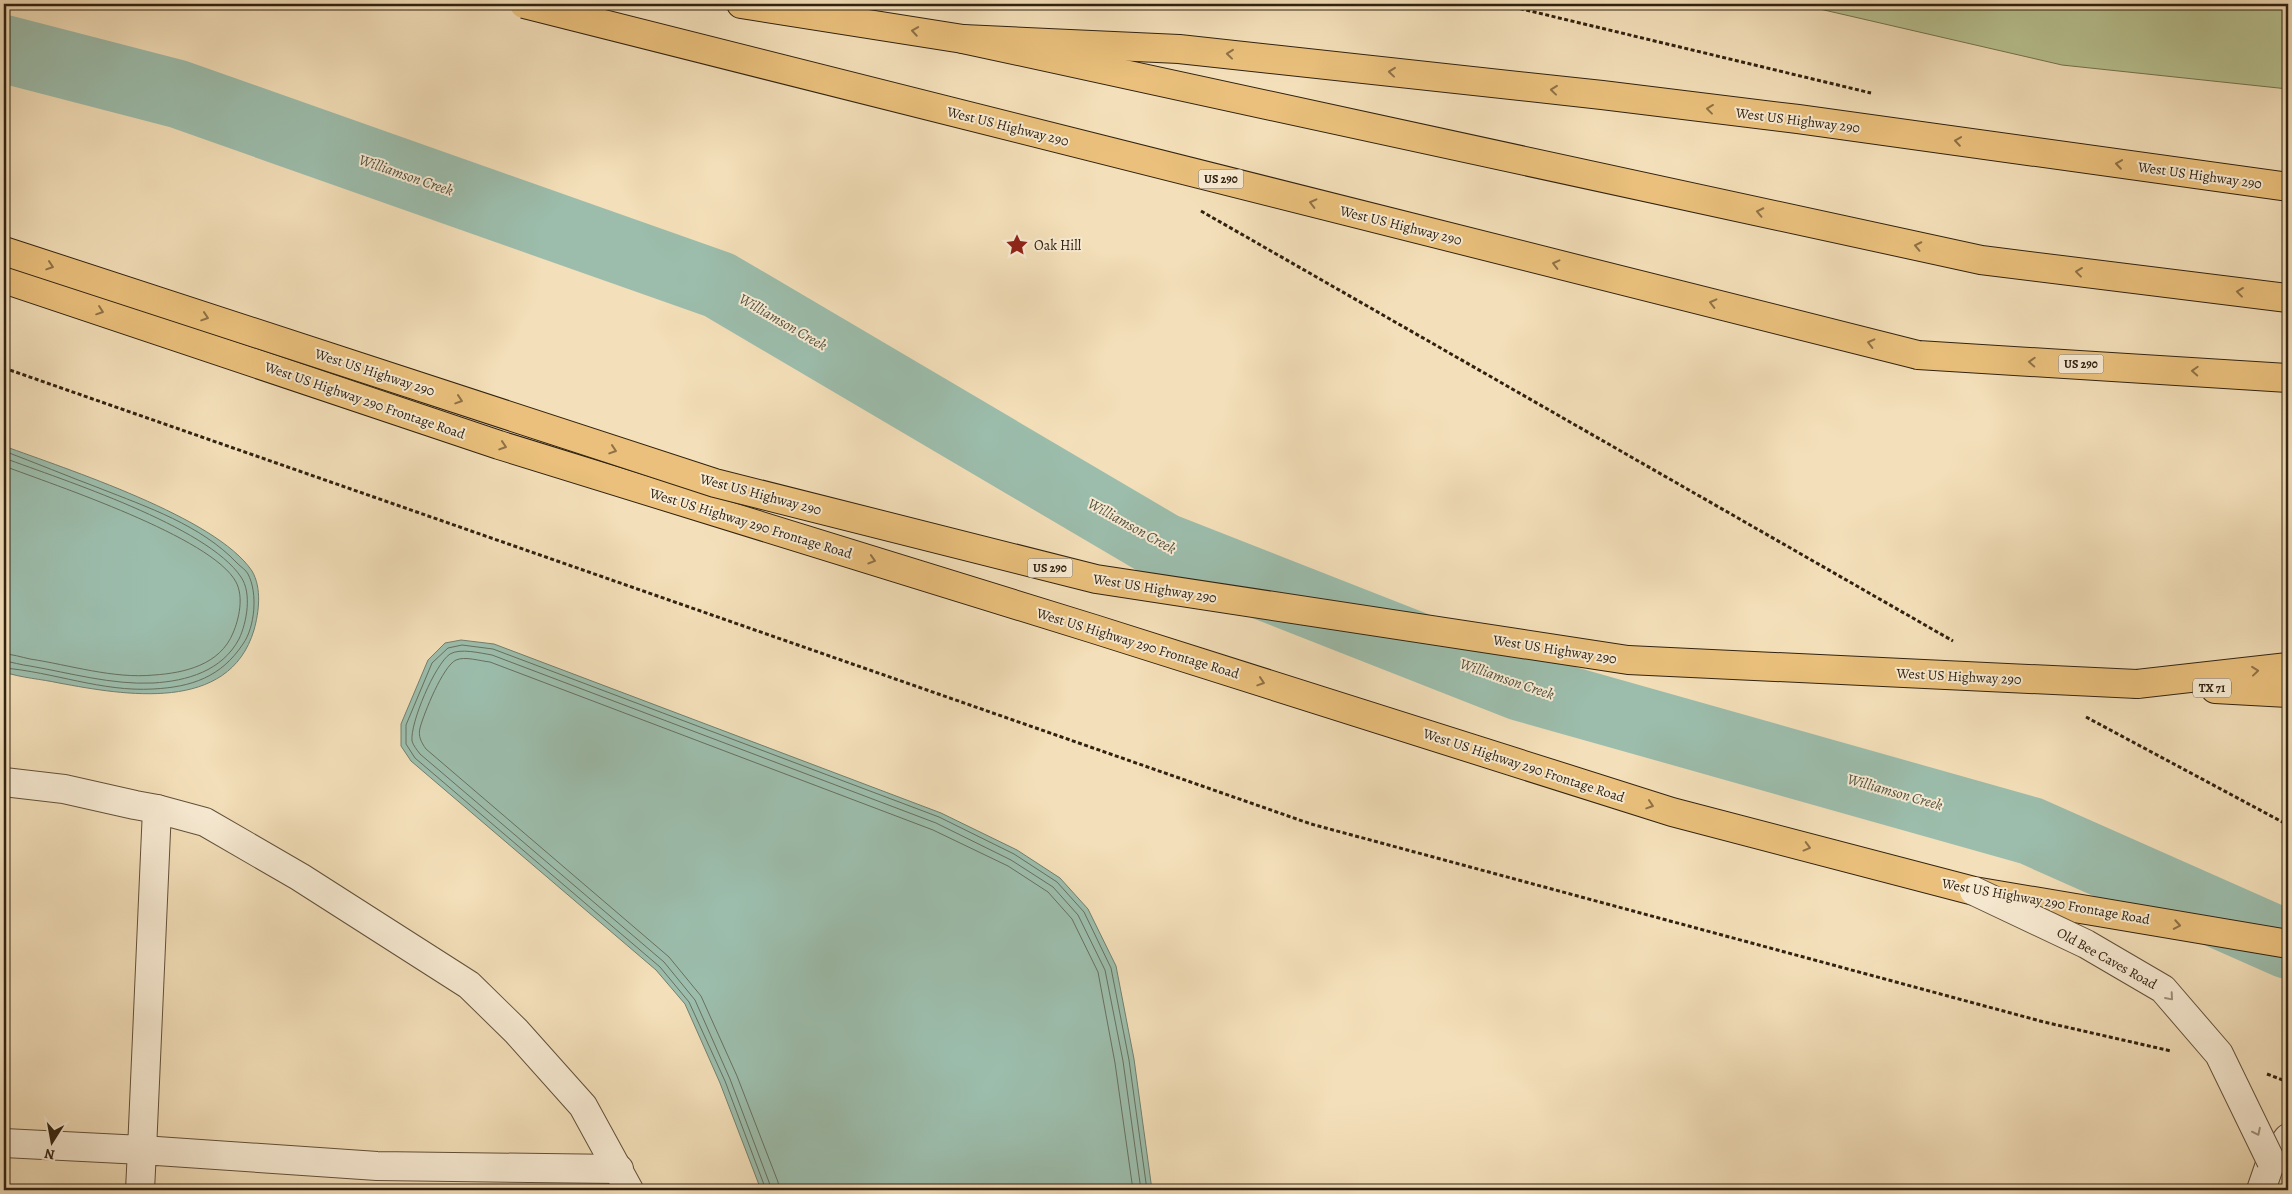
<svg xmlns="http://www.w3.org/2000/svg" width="2292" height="1194" font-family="Alegreya,serif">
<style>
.green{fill:#b8c291;stroke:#747250}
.water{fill:#9cbdac;stroke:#717f6e}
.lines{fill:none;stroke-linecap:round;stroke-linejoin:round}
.shore{stroke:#66705e;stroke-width:1}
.river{stroke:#9cbdac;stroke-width:68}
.minor-casing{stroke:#62513a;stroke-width:30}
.major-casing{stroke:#312210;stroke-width:30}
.highway-casing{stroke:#312210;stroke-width:30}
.path{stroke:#312210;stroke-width:3;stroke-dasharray:4 2.5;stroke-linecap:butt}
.minor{stroke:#f7ead2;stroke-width:28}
.major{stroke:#eac07c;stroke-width:28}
.highway{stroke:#eac07c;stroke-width:28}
.minor-bridge-casing{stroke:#62513a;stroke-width:30;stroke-linecap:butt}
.highway-bridge-casing{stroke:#312210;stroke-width:30;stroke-linecap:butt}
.minor-bridge{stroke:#f7ead2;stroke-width:28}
.highway-bridge{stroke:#eac07c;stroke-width:28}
.oneway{stroke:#8e7146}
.oneway2{stroke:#9e907b}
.labels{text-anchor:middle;stroke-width:4;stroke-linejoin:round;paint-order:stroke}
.shield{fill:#f7ead2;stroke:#6c5e4a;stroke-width:1}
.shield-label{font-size:12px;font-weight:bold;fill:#312210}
.street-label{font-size:14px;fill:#312210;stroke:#f7ead2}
.poi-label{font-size:14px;fill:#312210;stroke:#f7ead2;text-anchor:start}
.water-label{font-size:15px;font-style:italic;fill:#51503f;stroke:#f7ead2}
</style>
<rect width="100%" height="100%" fill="#f3dfb9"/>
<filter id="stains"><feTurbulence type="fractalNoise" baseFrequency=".004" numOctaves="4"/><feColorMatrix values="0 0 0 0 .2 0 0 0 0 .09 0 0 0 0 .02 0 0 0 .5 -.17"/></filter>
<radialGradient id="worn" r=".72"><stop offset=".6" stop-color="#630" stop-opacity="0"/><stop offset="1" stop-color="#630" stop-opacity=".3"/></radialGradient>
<!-- green -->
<polygon class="green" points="1798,4 2288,4 2288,89 2062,65"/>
<!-- water -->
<g class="water">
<path d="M4,446C66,469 216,517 252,571C262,588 259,612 254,630C229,714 124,695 59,683C41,679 22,678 4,672Z"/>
<polygon points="461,640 494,644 941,813 1017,850 1060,878 1088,909 1116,966 1134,1059 1152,1190 761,1190 720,1083 685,1004 656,970 411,761 401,746 401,724 428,660 445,643"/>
</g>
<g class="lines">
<!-- shore -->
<g class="shore">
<path d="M4,451C36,463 67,476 99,488C147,507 201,525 237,563C241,567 246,570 248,574C258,593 255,627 243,644C221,677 192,687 153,689C102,692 53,672 4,668"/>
<path d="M4,458C63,480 207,526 241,577C252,593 247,622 239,639C222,671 187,681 153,683C112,685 70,673 30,666C21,665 12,662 4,661"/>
<path d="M4,466C54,485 212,537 236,582C244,597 239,619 233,633C220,665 184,673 154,675C113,679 70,665 30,659C21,657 12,654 4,654"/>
<polyline points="766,1190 725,1081 689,1002 660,967 415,758 406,744 406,725 432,663 448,648 462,645 493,649 939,817 1014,854 1057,882 1084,912 1111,968 1129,1060 1147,1190"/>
<path d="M772,1190L730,1079L695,1000L664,962L420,754C417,750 413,745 412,741C410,723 435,664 450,654C460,648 480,653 492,655L936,823L1011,860L1053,887L1078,915L1105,970L1123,1061L1141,1190"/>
<path d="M780,1190L778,1182L737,1076L701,996L669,957L426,749C421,742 418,736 420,728C424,713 443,666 456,660C465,656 480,661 490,662L933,830L1008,866L1048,892L1072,919L1098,972L1115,1063L1133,1190"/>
</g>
<!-- river -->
<polyline class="river" points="4,49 178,94 719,285 1164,547 1521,687 2031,831 2288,945"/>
<defs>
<g id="minor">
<polyline points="4,782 64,789 135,805 157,809 205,822 300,877 469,985 516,1031 583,1106 629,1190"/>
<polyline points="4,1143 142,1150 157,809"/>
<polyline points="140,1190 142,1150 377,1166 619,1169"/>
<polyline points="2261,1190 2271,1161 2288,1138"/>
</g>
<g id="major">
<polyline points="741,4 963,39 1179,49 1602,95 1798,119 2288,187"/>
<polyline points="4,279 499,445 1094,629 1672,812 1974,891 2288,944"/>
</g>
<g id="highway">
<polyline points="963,39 1981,260 2288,298"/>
<polyline points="1918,355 2288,378"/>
<polyline points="2137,684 2288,667"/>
<polyline points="2215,689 2288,693"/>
</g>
</defs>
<!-- minor casing -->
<use href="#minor" class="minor-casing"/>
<!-- major casing -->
<use href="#major" class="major-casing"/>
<!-- highway casing -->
<use href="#highway" class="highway-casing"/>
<!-- path -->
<g class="path">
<polyline points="1501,4 1871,93"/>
<polyline points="1201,211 1953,641"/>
<polyline points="4,368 1311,824 2044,1022 2171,1051"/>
<polyline points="2086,717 2288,825"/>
<polyline points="2267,1074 2288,1082"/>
</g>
<!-- minor -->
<use href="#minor" class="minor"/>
<!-- major -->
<use href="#major" class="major"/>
<!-- highway -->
<use href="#highway" class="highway"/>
<defs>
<polyline id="minor-bridge" points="1974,891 2086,944 2163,989 2219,1054 2271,1161"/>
<g id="highway-bridge">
<polyline points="524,4 1918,355"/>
<polyline points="4,251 715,483 1096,579 1628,660 2137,684"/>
</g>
</defs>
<!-- minor-bridge casing -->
<use href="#minor-bridge" class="minor-bridge-casing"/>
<!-- highway-bridge casing -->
<use href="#highway-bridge" class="highway-bridge-casing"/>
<!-- minor-bridge -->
<use href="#minor-bridge" class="minor-bridge"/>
<!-- highway-bridge -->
<use href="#highway-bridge" class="highway-bridge"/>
</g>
<!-- one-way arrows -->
<defs><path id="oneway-chevron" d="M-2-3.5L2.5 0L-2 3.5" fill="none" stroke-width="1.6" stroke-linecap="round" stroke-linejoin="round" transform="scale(1.25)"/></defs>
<g class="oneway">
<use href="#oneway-chevron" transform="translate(915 31) rotate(-171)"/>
<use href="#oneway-chevron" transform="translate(1230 54) rotate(-174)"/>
<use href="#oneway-chevron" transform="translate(1392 72) rotate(-174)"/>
<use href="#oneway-chevron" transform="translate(1554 90) rotate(-174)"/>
<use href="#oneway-chevron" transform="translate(1710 109) rotate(-173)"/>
<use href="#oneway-chevron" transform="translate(1958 141) rotate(-172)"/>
<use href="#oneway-chevron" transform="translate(2119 164) rotate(-172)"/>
<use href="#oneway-chevron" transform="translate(1313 203) rotate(-166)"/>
<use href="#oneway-chevron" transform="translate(1760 212) rotate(-168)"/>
<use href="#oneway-chevron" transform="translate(1918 246) rotate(-168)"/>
<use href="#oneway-chevron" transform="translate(1556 264) rotate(-166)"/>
<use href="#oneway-chevron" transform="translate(50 266) rotate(18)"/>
<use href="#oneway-chevron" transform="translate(2079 272) rotate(-173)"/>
<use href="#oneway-chevron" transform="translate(2240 292) rotate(-173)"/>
<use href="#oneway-chevron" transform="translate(1713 303) rotate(-166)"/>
<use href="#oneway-chevron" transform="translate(100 311) rotate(19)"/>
<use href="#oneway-chevron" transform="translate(205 317) rotate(18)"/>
<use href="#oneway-chevron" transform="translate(1871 343) rotate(-166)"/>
<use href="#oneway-chevron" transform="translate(2032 362) rotate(-177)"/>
<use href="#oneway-chevron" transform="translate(2195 371) rotate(-177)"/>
<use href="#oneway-chevron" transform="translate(459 400) rotate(18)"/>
<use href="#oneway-chevron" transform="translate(503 446) rotate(18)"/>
<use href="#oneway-chevron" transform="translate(613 450) rotate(18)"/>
<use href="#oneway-chevron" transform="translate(872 560) rotate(17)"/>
<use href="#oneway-chevron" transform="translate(2255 671) rotate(-6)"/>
<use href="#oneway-chevron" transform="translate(1261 682) rotate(18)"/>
<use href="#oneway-chevron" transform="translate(1650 805) rotate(18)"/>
<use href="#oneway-chevron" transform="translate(1807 847) rotate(15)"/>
<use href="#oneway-chevron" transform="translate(2177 925) rotate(10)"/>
</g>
<g class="oneway2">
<use href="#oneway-chevron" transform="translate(2170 997) rotate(49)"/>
<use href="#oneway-chevron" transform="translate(2257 1132) rotate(64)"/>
</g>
<!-- icons -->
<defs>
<symbol id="sight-bare" viewBox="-9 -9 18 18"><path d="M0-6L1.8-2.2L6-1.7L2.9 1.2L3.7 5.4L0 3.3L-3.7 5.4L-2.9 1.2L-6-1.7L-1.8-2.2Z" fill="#8f2418" stroke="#f7ead2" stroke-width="2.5" paint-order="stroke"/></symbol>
</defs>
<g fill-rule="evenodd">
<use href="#sight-bare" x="1001" y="229" width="32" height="32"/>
</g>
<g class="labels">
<!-- shield labels -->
<g class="shield">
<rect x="1198.5" y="169.5" width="45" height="19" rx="4"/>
<rect x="2058.5" y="354.5" width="45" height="19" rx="4"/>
<rect x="1027.5" y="558.5" width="45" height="19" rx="4"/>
<rect x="2193" y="678.5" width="38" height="19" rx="4"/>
</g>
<g class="shield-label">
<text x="1221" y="183">US 290</text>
<text x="2081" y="368">US 290</text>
<text x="1050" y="572">US 290</text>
<text x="2212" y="692">TX 71</text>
</g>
<!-- street labels -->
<g class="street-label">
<text transform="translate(1798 120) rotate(7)" y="5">West US Highway 290</text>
<text transform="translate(1008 126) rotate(14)" y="5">West US Highway 290</text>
<text transform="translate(2200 175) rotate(8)" y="5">West US Highway 290</text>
<text transform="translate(1401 225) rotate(14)" y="5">West US Highway 290</text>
<text transform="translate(375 372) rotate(18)" y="5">West US Highway 290</text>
<text transform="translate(365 400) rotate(19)" y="5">West US Highway 290 Frontage Road</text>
<text transform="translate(761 494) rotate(15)" y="5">West US Highway 290</text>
<text transform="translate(751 523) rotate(17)" y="5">West US Highway 290 Frontage Road</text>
<text transform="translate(1155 588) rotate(9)" y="5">West US Highway 290</text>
<text transform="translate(1138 643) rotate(17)" y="5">West US Highway 290 Frontage Road</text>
<text transform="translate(1555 649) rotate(9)" y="5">West US Highway 290</text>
<text transform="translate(1959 676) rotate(3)" y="5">West US Highway 290</text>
<text transform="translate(1524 765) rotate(18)" y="5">West US Highway 290 Frontage Road</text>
<text transform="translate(2046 901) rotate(10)" y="5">West US Highway 290 Frontage Road</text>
<text transform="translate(2107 958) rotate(29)" y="5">Old Bee Caves Road</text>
</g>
<!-- poi labels -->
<g class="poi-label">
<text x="1034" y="250">Oak Hill</text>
</g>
<!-- water labels -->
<g class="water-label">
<text transform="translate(406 175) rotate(19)" y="5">Williamson Creek</text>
<text transform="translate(783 322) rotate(30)" y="5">Williamson Creek</text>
<text transform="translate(1132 526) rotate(29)" y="5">Williamson Creek</text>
<text transform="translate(1507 679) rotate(19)" y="5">Williamson Creek</text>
<text transform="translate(1895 792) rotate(16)" y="5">Williamson Creek</text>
</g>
</g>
<!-- margin -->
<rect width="2292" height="1194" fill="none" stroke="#f3dfb9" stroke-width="20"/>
<rect x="5" y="5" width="2282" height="1184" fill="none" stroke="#312210" stroke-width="2.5"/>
<rect x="10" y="10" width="2272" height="1174" fill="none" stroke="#312210"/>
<!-- north arrow -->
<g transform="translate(52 1142) rotate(191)" stroke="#f7ead2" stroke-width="4" paint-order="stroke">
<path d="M0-4L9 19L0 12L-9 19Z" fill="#312210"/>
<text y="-8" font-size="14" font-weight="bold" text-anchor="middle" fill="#312210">N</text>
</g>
<rect width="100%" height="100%" filter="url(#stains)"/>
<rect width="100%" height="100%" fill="url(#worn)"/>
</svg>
